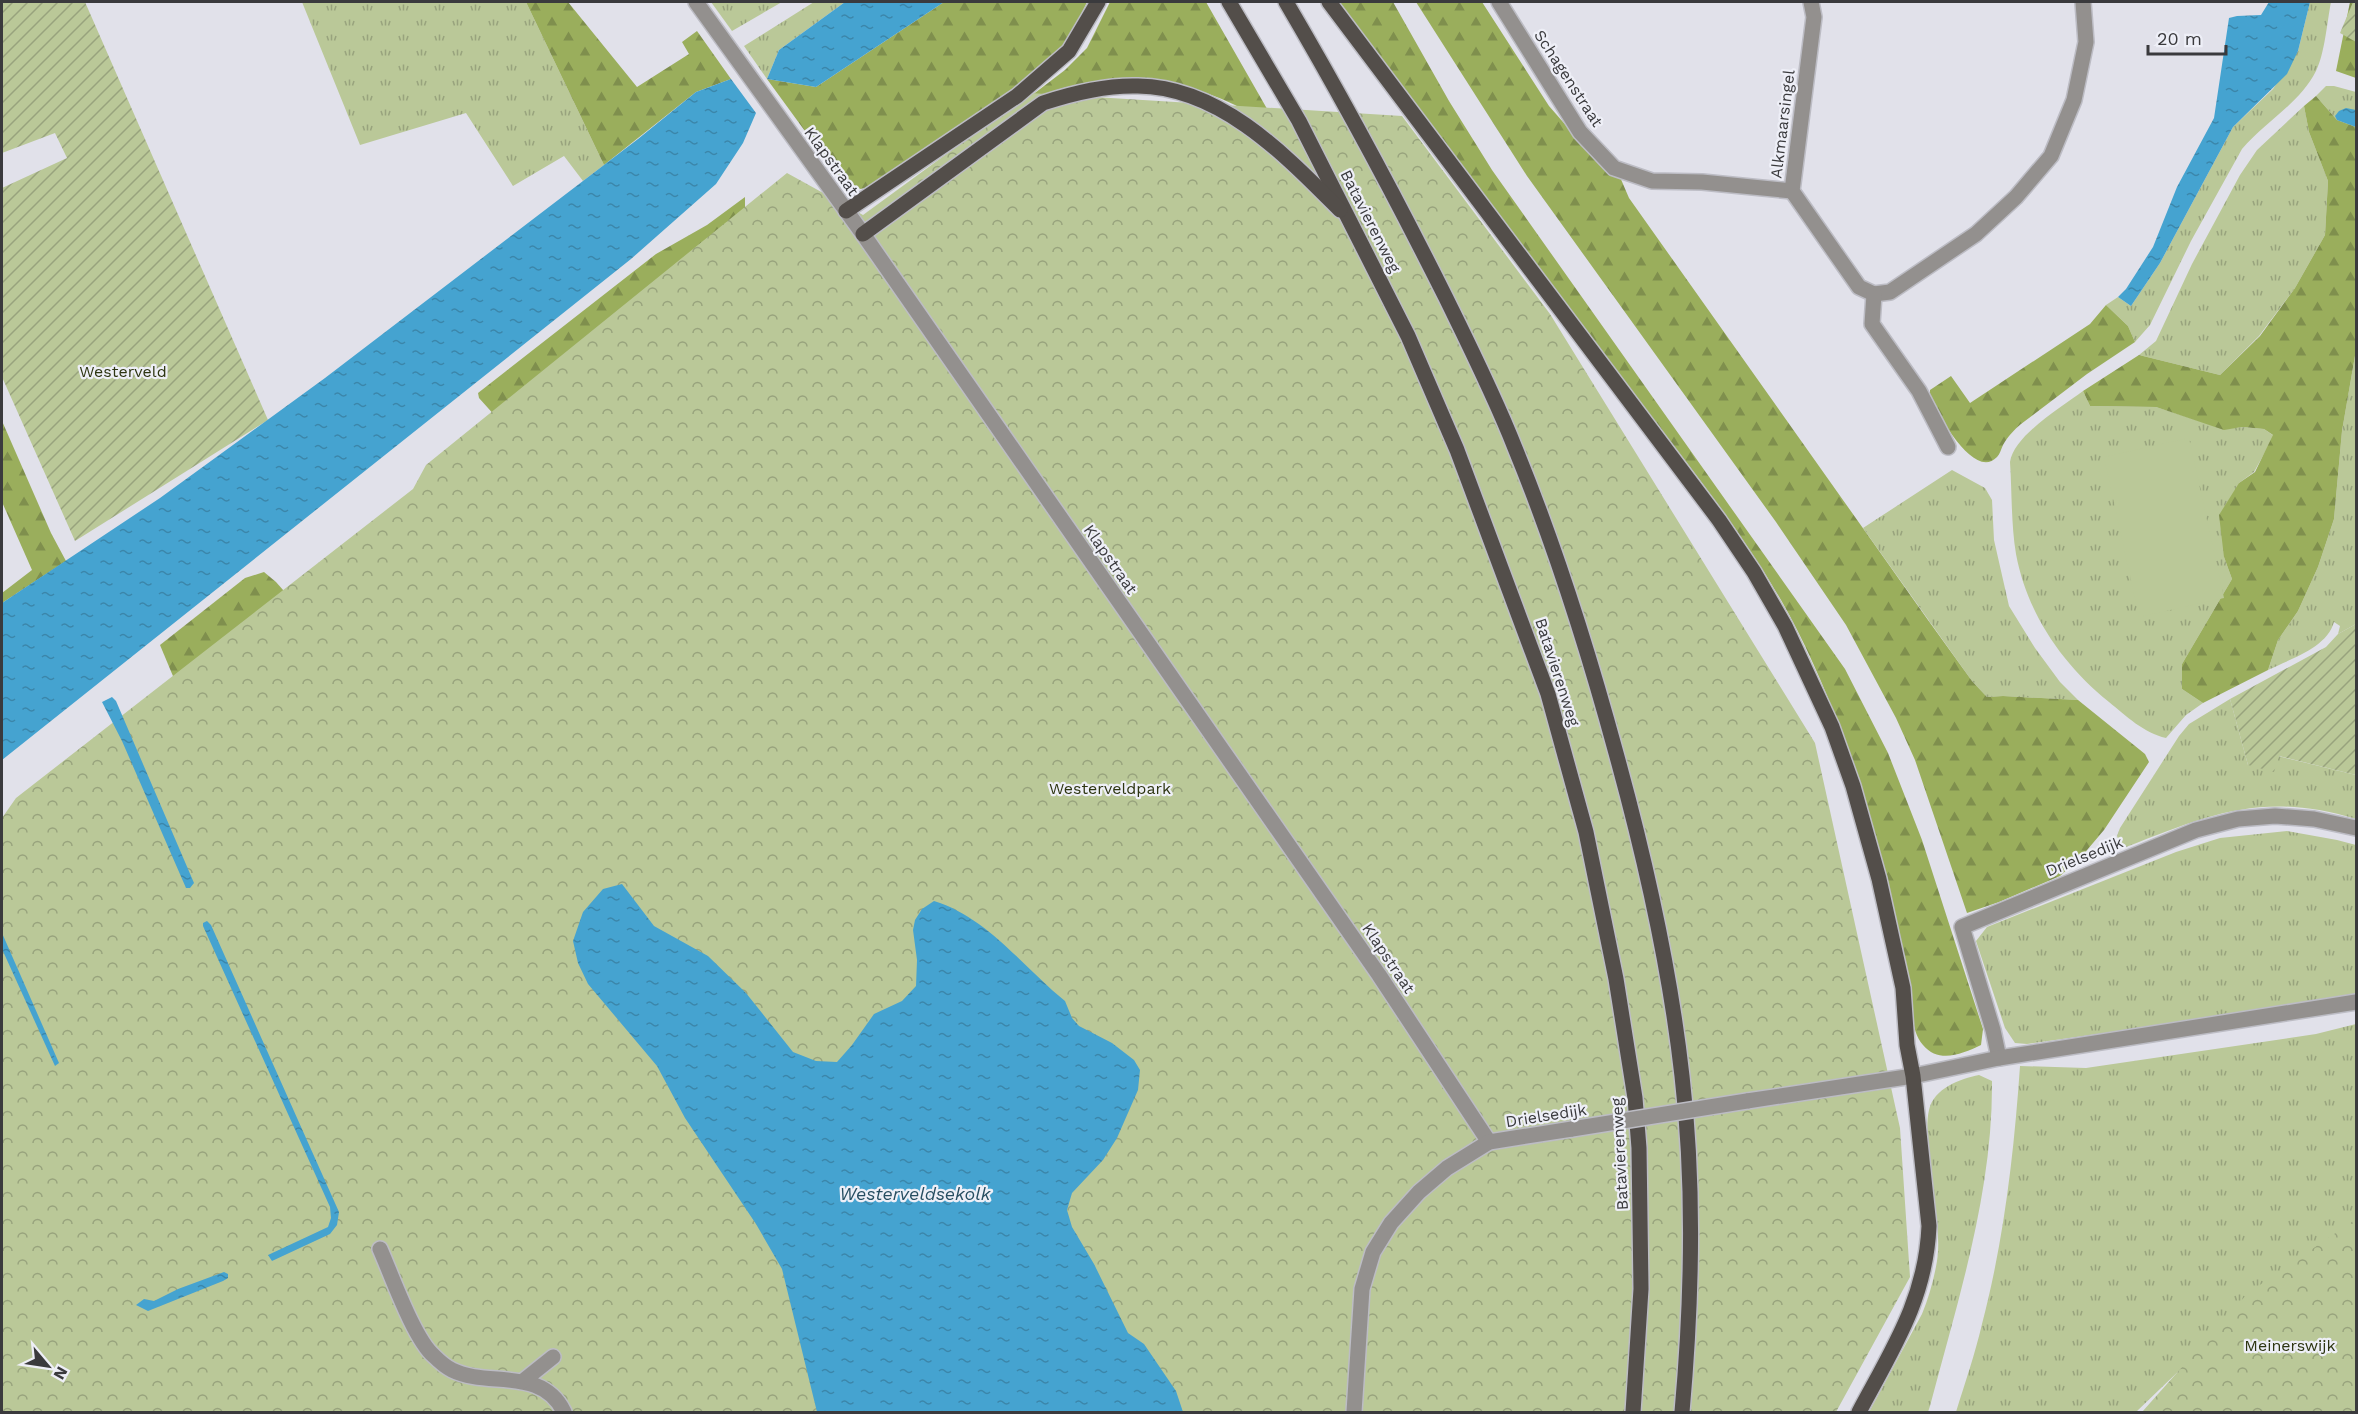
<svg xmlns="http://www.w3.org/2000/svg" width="2358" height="1414" font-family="'Work Sans',sans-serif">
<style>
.grass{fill:url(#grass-tufts)}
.forest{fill:url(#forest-firs)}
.park{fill:url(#park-crowns)}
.garden{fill:url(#garden-furrows)}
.pitch{fill:#bac898}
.water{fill:url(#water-ripples)}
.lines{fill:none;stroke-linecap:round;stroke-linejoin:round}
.minor-casing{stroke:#bcbcc4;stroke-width:18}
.major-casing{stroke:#bcbcc4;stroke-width:18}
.minor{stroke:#93908e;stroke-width:15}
.major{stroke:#534e4a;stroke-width:15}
.minor-bridge-casing{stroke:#bcbcc4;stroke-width:18;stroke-linecap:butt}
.minor-bridge{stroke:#93908e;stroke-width:15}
.labels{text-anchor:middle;stroke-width:4.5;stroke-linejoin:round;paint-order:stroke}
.street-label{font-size:16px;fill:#3a3a3d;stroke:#eeeff7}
.park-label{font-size:16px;fill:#2d3511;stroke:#eeeff7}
.water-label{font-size:18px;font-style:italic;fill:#264d61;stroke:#eeeff7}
</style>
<defs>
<pattern id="grass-tufts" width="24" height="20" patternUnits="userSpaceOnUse" patternTransform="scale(1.5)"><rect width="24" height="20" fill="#bac898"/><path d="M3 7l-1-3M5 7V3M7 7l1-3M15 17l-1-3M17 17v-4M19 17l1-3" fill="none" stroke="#98a37d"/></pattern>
<pattern id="forest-firs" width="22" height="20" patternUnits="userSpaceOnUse" patternTransform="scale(1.5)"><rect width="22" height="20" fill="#9aae5c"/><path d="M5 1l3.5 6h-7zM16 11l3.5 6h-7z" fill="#7f8f4d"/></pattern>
<pattern id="park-crowns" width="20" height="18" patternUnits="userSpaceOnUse" patternTransform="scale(1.5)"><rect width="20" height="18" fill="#bac898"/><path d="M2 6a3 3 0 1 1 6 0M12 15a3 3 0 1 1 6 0" fill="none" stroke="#98a37d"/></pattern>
<pattern id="garden-furrows" width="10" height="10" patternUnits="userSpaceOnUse" patternTransform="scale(1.5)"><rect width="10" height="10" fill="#bac898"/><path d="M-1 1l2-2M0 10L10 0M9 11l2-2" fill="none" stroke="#98a37d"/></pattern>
<pattern id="water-ripples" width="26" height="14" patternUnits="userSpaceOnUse" patternTransform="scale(1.5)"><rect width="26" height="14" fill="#45a3d0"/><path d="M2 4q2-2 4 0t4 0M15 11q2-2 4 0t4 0" fill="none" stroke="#3b86aa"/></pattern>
</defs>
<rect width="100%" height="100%" fill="#e1e1ea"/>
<!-- grass -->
<g class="grass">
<polygon points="302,2 526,2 604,165 583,181 564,156 513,186 466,113 360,145"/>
<polygon points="711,2 782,2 732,31"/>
<polygon points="814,2 845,2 779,50 767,79 744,46"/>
<path d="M2310,2H2331C2327,22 2325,53 2316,71C2300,103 2265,122 2242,149L2191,241L2150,325L2135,342L2128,326L2106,305L2118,297L2131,306L2160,263L2233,127L2273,89L2298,51Z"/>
<polygon points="2326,86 2334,86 2356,92 2356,127 2337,120 2316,96"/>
<polygon points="2304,106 2309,132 2328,181 2325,235 2295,288 2259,336 2220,375 2139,355 2156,341 2192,264 2240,175 2257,150"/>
<path d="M2356,350V624L2338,634L2340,626L2334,622C2327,648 2290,659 2268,670L2278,640L2298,611L2318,567L2334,519L2342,431Z"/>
<path d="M2083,391L2090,406L2156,407L2224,429L2242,427L2264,429L2274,436L2254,472L2239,483L2224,557L2232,579L2182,664V689L2203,703L2186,715L2166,738C2144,733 2126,716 2109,702C2062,664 2027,613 2016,554C2011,524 2012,492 2010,462C2014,435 2062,407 2083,391Z"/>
<polygon points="1952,470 1985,488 1992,500 1994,540 2009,606 2035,648 2060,682 2078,700 2003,696 1987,697 1972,681 1863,528"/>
<path d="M2230,699L2248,765L2278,756L2356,775V819C2264,791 2210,814 2126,847L2121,846L2117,836L2120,828L2179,736L2189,724Z"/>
<polygon points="2287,831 2337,840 2356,845 2356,994 2233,1015 2027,1044 2015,1043 2005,1028 1976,941 1987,927 2176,852 2220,838"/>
<path d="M2356,1024V1221L2209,1342L2136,1412H1956C1965,1383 1975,1354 1982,1324C2004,1240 2014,1153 2020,1066L2086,1068L2316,1034Z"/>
<path d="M1979,1075L1992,1081C1993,1192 1958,1300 1930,1406L1928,1412H1869L1922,1314C1929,1297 1934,1279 1937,1261C1941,1237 1934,1199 1931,1174C1929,1157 1925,1126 1929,1110C1934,1088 1960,1079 1979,1075Z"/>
</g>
<!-- forest -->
<g class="forest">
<polygon points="526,2 568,2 637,87 689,54 682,42 697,31 731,79 696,92 604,165"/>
<polygon points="944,2 1087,2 1073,31 1056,55 1015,89 887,184 860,189 837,175 767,79 816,87"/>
<path d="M1110,2H1206L1282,135C1267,125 1251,113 1235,105C1162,70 1098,71 1023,102L1065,70L1087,48Z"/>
<path d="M1338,2H1393L1449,101L1492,170L1845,669L1888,753L1922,840L1983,1029L1981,1045C1962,1054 1939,1064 1923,1045C1909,1029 1913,1002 1909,983C1891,898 1872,810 1840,729C1824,686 1804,640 1781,600C1714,486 1623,386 1543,281C1473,189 1406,95 1338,2Z"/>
<polygon points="1416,2 1482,2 1549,106 1598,162 1620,177 1629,198 1928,620 1972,681 1987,697 2003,696 2078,700 2145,754 2149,762 2104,830 2082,856 2060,876 1999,902 1967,913 1915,760 1896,718 1846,625 1776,522 1527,176"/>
<polygon points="2350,2 2356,2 2356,78 2336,71"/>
<polygon points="2316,96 2337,120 2356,127 2356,350 2342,431 2334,519 2318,567 2298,611 2278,640 2268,670 2203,703 2182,689 2182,664 2232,579 2224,557 2219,515 2239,483 2255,472 2273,435 2264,429 2242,427 2224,430 2156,407 2090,406 2083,391 2139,355 2220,375 2260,336 2295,288 2325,235 2328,181 2309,132 2304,106"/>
<polygon points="745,197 745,208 497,418 479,398 478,393 656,254 707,225"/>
<path d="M2106,305L2128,326L2135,342L2087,374L2021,424C2014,430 2008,436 2003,445C2001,449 2000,454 1997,457C1974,481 1940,415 1930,401V390L1951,376L1970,403L2090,324Z"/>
<polygon points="2,421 51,533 66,561 2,603 2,593 32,570 2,502"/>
<polygon points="264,572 276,582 299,608 244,846 160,645 245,578"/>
</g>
<!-- park -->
<g class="park">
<polygon points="1030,93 1402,116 1550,314 1815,743 1900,1128 1910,1277 1836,1412 2,1412 2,818 16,798 413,489 426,465 787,173 863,215"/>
<polygon points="2356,1219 2356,1412 2142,1412 2248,1293"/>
</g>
<!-- garden -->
<g class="garden">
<polygon points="2,2 85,2 268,420 75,541 2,377 2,188 67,158 55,133 2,153"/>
<polygon points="2353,2 2356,2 2356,42 2340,33"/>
<polygon points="2356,624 2356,775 2279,756 2274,772 2248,765 2230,699 2326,647 2338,634"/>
</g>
<!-- pitch -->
<polygon class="pitch" points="2189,438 2224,598 2139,617 2104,457"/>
<!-- water -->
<g class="water">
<polygon points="845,2 944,2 816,87 767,79 779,50"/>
<polygon points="2269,2 2310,2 2298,51 2287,74 2233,127 2160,263 2131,306 2118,297 2126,289 2153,247 2177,187 2214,118 2229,18 2237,16 2261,15"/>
<polygon points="731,79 756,113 743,143 716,184 631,259 2,760 2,603 160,498 325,378 638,139 696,92"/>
<polygon points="2346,108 2356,110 2356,127 2337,120 2335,116 2339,111"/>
<polygon points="112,697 116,701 194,883 190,888 186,888 122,741 102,702"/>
<path d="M622,884L654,926L708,956L746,993L793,1052L816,1061L837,1062L852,1045L874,1014L902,1001L916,986L917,960L913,930L915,920L922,909L934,901C987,917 1023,967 1065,1001L1072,1018L1079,1026L1112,1043L1134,1060L1140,1070L1138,1090L1117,1138L1103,1160L1072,1193L1067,1210L1072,1227L1094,1264L1128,1333L1144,1344L1176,1391L1183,1412H817L782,1269L756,1224L685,1118L657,1066L588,984L578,963L573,941L583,912L603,889Z"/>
<polygon points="207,921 211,925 339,1212 337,1225 330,1234 272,1261 268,1255 328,1227 331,1218 330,1207 203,926 203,923"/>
<polygon points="2,933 59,1063 55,1066 2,949"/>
<polygon points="224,1272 228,1274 228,1278 223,1281 148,1311 136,1305 144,1299 154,1301 178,1289"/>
</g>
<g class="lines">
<defs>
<g id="minor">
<polyline points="696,2 863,234 1379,975 1489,1142"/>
<polyline points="1499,2 1580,132 1614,168 1652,181 1702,182 1792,191"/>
<polyline points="1811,2 1814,17 1792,191 1859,287 1874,294 1890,292 1976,234 2016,197 2051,156 2074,100 2086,42 2083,2"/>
<polyline points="1874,294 1872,324 1919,391 1948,447"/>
<polyline points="1999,1058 1993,1030 1962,927 2196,830 2238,819 2275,816 2314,819 2356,828"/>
<polyline points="1747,1101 1913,1076 1999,1058 2356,1002"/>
<path d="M380,1249C392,1276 414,1339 434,1356C439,1361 446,1367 452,1370C488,1388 542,1366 564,1412"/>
<polyline points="523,1381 553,1357"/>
<polyline points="1354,1412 1362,1289 1373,1252 1391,1223 1419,1192 1447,1168 1489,1142 1572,1129"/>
</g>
<g id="major">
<polyline points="1229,2 1299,121 1408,336 1457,450 1548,694 1586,832 1616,979 1635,1098 1639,1148 1641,1289 1633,1412"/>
<path d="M1286,2C1343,99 1396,198 1446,298C1470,347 1495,397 1515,448C1556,548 1588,650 1616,753C1645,858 1670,968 1682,1076C1695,1187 1692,1301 1682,1412"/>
<path d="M1329,2L1719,520L1754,572L1785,626L1832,727L1853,786L1879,879L1903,988L1907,1045L1913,1076L1929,1226C1926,1299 1892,1350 1859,1412"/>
<polyline points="846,211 1017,96 1069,51 1098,2"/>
<path d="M863,234L1043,103C1073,93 1105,85 1138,86C1221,87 1286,156 1340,210"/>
</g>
</defs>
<!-- minor casing -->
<use href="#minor" class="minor-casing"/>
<!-- major casing -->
<use href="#major" class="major-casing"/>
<!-- minor -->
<use href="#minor" class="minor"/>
<!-- major -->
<use href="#major" class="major"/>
<defs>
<polyline id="minor-bridge" points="1572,1129 1747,1101"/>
</defs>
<!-- minor-bridge casing -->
<use href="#minor-bridge" class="minor-bridge-casing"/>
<!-- minor-bridge -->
<use href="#minor-bridge" class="minor-bridge"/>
</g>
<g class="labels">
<!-- street labels -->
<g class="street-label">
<text transform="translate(1569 78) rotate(57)" y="6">Schagenstraat</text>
<text transform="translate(1782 124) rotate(-83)" y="6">Alkmaarsingel</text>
<text transform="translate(832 161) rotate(54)" y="6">Klapstraat</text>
<text transform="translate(1371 221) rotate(63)" y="6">Batavierenweg</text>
<text transform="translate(1111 559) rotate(55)" y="6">Klapstraat</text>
<text transform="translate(1558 672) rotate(72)" y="6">Batavierenweg</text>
<text transform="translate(2084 856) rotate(-22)" y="6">Drielsedijk</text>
<text transform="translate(1389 958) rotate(56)" y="6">Klapstraat</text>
<text transform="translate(1546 1115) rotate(-9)" y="6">Drielsedijk</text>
<text transform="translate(1619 1154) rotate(-93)" y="6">Batavierenweg</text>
</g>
<!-- park labels -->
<g class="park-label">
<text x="123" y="377">Westerveld</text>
<text x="1110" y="794">Westerveldpark</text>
<text x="2290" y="1351">Meinerswijk</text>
</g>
<!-- water labels -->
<g class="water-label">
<text x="915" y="1200">Westerveldsekolk</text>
</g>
</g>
<!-- border -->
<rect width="2358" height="1414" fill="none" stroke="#3a3a3d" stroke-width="6"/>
<!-- north arrow -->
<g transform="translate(48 1366) rotate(119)" stroke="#eeeff7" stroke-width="4.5" paint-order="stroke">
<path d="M0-4.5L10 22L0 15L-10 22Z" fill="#3a3a3d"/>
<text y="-9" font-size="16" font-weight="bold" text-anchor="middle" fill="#3a3a3d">N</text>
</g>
<!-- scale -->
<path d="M2148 45v9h78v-9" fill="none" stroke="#3a3a3d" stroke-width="3"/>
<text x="2157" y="45" font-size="18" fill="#3a3a3d" stroke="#eeeff7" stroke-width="4.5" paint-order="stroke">20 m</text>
</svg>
